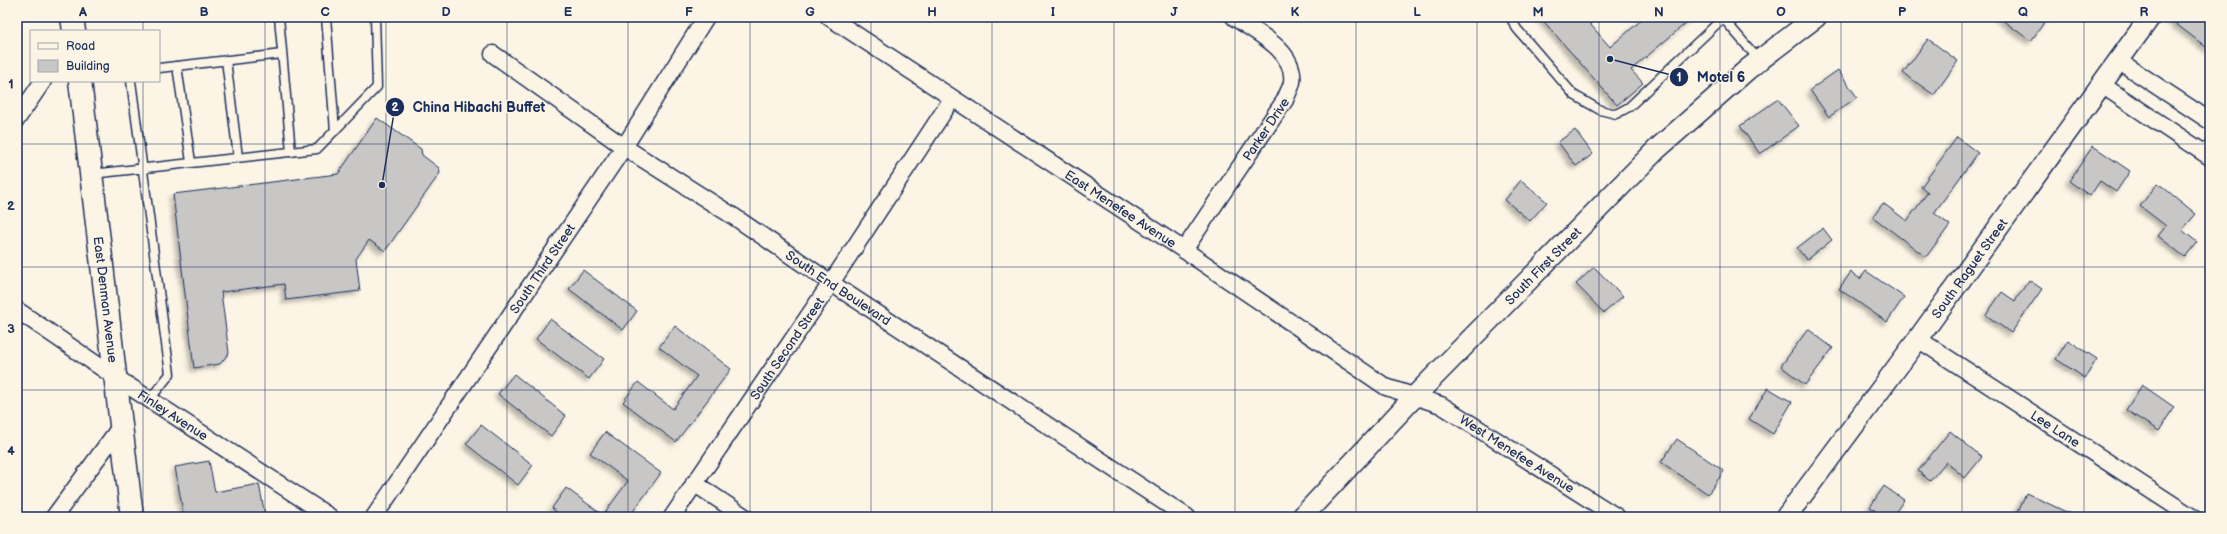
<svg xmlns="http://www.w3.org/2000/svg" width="2227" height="534" font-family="'Balsamiq Sans',sans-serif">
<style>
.building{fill:#c8c7c6;stroke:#1b2f5e;filter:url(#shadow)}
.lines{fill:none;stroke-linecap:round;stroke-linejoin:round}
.service-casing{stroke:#1b2f5e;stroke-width:11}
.minor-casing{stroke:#1b2f5e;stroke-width:19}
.tertiary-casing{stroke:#1b2f5e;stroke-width:23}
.secondary-casing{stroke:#1b2f5e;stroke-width:25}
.service{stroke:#fcf5e5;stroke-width:8}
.minor{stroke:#fcf5e5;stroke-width:16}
.tertiary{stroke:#fcf5e5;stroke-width:20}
.secondary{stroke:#fcf5e5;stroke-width:22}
.grid{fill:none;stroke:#1b2f5e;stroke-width:1;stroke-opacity:0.55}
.labels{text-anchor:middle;stroke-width:3;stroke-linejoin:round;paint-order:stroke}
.street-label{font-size:13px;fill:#1b2f5e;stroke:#fcf5e5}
.leader{fill:none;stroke:#1b2f5e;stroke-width:1.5}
.callout-dot{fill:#1b2f5e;stroke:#fcf5e5;stroke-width:1.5}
.mark-label{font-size:12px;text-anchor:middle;font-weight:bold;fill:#fff}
.callout-label{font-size:14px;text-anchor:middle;font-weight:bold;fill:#1b2f5e;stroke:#fcf5e5;stroke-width:3;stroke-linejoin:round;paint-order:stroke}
.neatline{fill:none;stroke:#1b2f5e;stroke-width:1.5}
.grid-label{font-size:13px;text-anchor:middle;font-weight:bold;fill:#1b2f5e}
</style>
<defs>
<filter id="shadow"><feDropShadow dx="-3.5" dy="3.5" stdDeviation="2" flood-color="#0004"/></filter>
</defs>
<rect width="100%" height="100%" fill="#fcf5e5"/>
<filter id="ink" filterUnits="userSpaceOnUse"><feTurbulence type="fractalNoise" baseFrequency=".025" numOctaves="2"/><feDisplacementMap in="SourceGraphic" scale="8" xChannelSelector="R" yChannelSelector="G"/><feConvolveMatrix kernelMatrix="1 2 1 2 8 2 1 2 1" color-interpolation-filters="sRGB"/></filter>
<g filter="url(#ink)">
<!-- building -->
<g class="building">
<polygon points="1540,17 1584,17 1610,47 1645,17 1693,17 1631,70 1643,83 1617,105"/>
<polygon points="1998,17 2048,17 2031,41"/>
<polygon points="2167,17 2210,17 2210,50"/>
<polygon points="1928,39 1958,61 1934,95 1903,73"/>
<polygon points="1838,70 1857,97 1829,117 1810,90"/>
<polygon points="1778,99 1799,126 1760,154 1740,126"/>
<polygon points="377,118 421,149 422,155 439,168 440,173 385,251 369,240 356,259 360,291 286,300 284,284 221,292 229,353 220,364 194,368 173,194 338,174"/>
<polygon points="1575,130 1593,154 1576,166 1558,142"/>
<polygon points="1957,137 1978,153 1934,213 1950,225 1926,257 1873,217 1883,203 1907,221 1928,192 1921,187"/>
<polygon points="2093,146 2130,171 2116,192 2100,181 2090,196 2069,181"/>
<polygon points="1521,180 1547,202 1530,221 1505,200"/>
<polygon points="2158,183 2196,214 2182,230 2197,242 2185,257 2158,236 2166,226 2140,206"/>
<polygon points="1823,228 1832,240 1807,260 1797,248"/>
<polygon points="1594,267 1623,296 1604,313 1576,284"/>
<polygon points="583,270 637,311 623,330 569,289"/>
<polygon points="1866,271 1904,297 1887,322 1839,289 1851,272 1860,279"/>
<polygon points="2029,280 2042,289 2011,333 1986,315 2002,292 2015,301"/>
<polygon points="550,319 604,359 589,379 536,339"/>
<polygon points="675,326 731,369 676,442 623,402 638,382 673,409 697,376 659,347"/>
<polygon points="1808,329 1833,348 1805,385 1781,366"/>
<polygon points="2068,340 2097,359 2085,378 2056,359"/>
<polygon points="514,374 566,416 551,436 498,394"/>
<polygon points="2142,385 2174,407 2159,431 2126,410"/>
<polygon points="1768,388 1792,402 1773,434 1749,419"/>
<polygon points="481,425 533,465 518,485 466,444"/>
<polygon points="1950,431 1982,457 1965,478 1946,462 1930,481 1918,471"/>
<polygon points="605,432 661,473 629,517 563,517 552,508 566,488 603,515 628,481 590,453"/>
<polygon points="1677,439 1724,471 1708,494 1661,462"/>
<polygon points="209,461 215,492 259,484 265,515 252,517 184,517 175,467"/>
<polygon points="1884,486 1904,500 1892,517 1884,517 1870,507"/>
<polygon points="2026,493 2077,517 2024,517 2017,514"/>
</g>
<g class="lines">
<defs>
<g id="service">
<polyline points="279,17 291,152"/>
<polyline points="326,17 335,131"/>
<polyline points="1510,17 1517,29 1574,95 1600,110 1616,114 1629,107 1723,18"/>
<polyline points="1722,17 1759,60"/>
<polyline points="226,60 238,157"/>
<polyline points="177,66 191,162"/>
<polyline points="159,68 282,54"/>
<polyline points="131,81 170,374 150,399"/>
<polyline points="92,174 317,149 377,87 375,17"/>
</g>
<g id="minor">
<path id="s1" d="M829,17L1184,250L1386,387L1441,405L1617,517"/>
<path id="s2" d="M493,54L624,147L736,218L831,283L1187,517"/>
<polyline points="2119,61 2210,121"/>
<polyline points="2102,85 2210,157"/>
<polyline points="17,119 43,81"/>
<path id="s3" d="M1184,250L1285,100C1287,94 1291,88 1292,82C1296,50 1255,32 1234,17"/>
<path id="s4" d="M17,310L115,377L330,517"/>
<path id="s5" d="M1918,339L2192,517"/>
<polyline points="694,483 745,517"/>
<polyline points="54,517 121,426"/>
<path id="s6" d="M374,517L624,147L706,17"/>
<path id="s7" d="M672,517L831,283L952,99"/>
</g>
<g id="tertiary">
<path id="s8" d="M1302,517L1415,396L1657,149L1748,69L1816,17"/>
<path id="s9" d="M1786,517L1918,339L2150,17"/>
</g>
<g id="secondary">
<polyline points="72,17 74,31"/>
<path id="s10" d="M80,81L132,517"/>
</g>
</defs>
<!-- service casing -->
<use href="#service" class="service-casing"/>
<!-- minor casing -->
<use href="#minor" class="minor-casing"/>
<!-- tertiary casing -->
<use href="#tertiary" class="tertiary-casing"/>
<!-- secondary casing -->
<use href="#secondary" class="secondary-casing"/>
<!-- service -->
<use href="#service" class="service"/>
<!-- minor -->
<use href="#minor" class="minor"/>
<!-- tertiary -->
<use href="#tertiary" class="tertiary"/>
<!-- secondary -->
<use href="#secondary" class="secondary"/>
</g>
</g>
<!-- grid -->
<path class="grid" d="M143,17V31M265,17V517M386,17V517M507,17V517M628,17V517M750,17V517M871,17V517M992,17V517M1114,17V517M1235,17V517M1356,17V517M1477,17V517M1599,17V517M1720,17V517M1841,17V517M1962,17V517M2084,17V517M143,81V517M17,144H2210M17,267H2210M17,390H2210"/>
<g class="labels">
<!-- street labels -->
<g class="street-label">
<text dy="5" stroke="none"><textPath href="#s3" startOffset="146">Parker Drive</textPath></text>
<text dy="5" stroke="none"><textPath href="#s1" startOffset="349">East Menefee Avenue</textPath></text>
<text dy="5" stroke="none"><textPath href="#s8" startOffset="348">South First Street</textPath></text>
<text dy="5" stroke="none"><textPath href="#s6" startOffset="300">South Third Street</textPath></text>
<text dy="5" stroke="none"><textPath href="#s9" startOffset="309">South Raguet Street</textPath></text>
<text dy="5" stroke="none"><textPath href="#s2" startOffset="417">South End Boulevard</textPath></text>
<text dy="5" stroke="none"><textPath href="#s10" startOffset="220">East Denman Avenue</textPath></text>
<text dy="5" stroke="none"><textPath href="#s7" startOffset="204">South Second Street</textPath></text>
<text dy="5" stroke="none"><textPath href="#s4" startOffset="188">Finley Avenue</textPath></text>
<text dy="5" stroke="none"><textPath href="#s5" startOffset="164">Lee Lane</textPath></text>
<text dy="5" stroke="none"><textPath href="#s1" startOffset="817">West Menefee Avenue</textPath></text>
</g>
</g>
<!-- callouts -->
<path class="leader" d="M1610 59L1679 77M382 185L395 107"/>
<g class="callout-dot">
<circle cx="1610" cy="59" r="4"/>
<circle cx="382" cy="185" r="4"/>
<circle cx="1679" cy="77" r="10"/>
<circle cx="395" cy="107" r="10"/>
</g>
<g class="mark-label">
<text x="1679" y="81">1</text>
<text x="395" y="111">2</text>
</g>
<g class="callout-label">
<text x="1721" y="82">Motel 6</text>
<text x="479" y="112">China Hibachi Buffet</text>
</g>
<!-- margin -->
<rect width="2227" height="534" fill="none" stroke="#fcf5e5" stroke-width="44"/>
<!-- legend -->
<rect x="30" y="30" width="130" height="52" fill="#fcf5e5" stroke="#a2a6af"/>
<rect x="38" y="43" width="20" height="6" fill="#fcf5e5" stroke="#a2a6af"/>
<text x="66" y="50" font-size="12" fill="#1b2f5e">Road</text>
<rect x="38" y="60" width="20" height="12" fill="#c8c7c6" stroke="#a2a6af"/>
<text x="66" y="70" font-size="12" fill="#1b2f5e">Building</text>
<rect x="22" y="22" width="2183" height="490" class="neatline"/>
<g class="grid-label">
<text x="83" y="16">A</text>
<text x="204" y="16">B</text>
<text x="325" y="16">C</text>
<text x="446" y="16">D</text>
<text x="568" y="16">E</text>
<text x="689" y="16">F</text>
<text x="810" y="16">G</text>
<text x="932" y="16">H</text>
<text x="1053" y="16">I</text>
<text x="1174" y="16">J</text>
<text x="1295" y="16">K</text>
<text x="1417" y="16">L</text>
<text x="1538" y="16">M</text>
<text x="1659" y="16">N</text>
<text x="1781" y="16">O</text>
<text x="1902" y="16">P</text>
<text x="2023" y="16">Q</text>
<text x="2144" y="16">R</text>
<text x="11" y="88">1</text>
<text x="11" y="210">2</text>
<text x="11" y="333">3</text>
<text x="11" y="455">4</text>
</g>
</svg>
